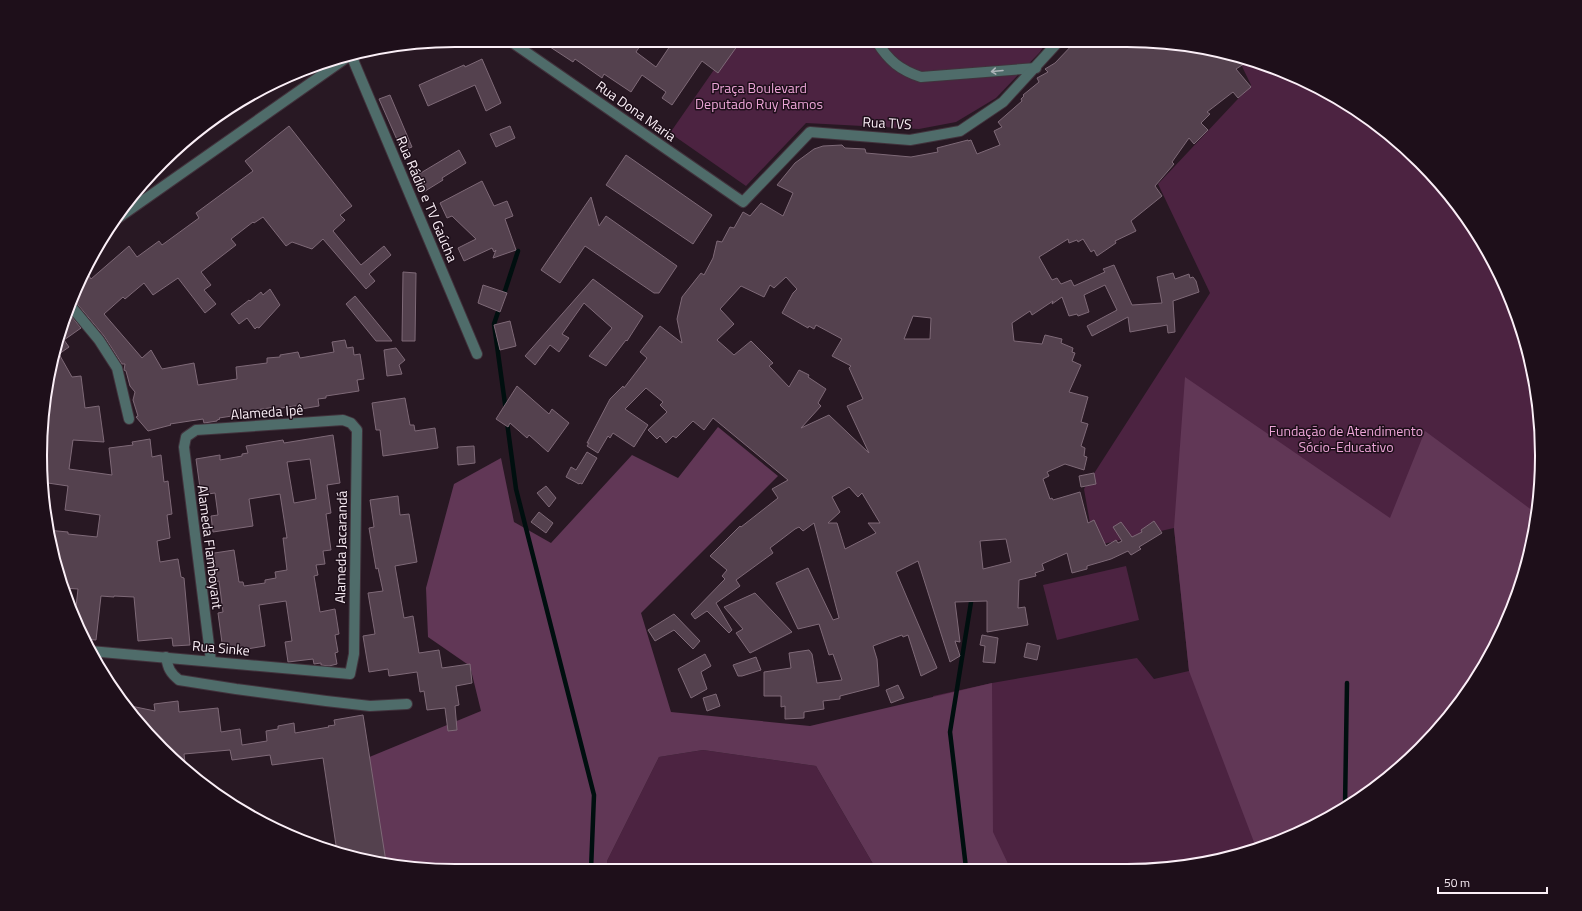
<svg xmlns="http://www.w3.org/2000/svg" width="1582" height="911" font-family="'Titillium Web',sans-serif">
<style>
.green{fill:#4c2341}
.forest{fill:#613756}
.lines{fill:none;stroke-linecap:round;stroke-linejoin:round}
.stream{stroke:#000f0f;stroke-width:4.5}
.building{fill:#54414e;stroke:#7e6977;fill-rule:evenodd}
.minor-casing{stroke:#41323c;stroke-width:12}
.tertiary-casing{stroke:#41323c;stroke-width:12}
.minor{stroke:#4f6c6a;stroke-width:10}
.tertiary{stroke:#4f6c6a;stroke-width:10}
.oneway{stroke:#aeb4b8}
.labels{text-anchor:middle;stroke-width:3;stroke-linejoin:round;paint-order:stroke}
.park-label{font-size:14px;fill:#eba4d6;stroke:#1e0f1a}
.street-label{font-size:14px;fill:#fbeff7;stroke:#1e0f1a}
.rim{fill:none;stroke:#fbeff7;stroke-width:2}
</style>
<rect width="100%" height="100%" fill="#281823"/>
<!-- green -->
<g class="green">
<polygon points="1047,41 1040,52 996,98 956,122 919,129 806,123 746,186 670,133 727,51 716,42 833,42 838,45 841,42"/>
<polygon points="1238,58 1260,62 1334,96 1401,143 1456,203 1499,272 1528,348 1541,429 1538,510 1520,589 1486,663 1420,749 1357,801 1260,849 1181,867 945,868 933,696 992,683 1137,658 1154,679 1189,671 1174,528 1094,546 1084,489 1210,293 1158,184 1251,85"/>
<polygon points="1126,566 1139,620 1057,640 1043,585"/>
<polygon points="703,750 816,766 876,869 607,869 607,861 659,757"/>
</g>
<!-- forest -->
<g class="forest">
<polygon points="1185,377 1390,518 1425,431 1537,514 1520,589 1486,663 1420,749 1357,801 1257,850 1189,671 1174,528"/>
<polygon points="718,427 778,476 641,613 671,712 810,726 992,683 993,832 1010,868 876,869 816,766 703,750 659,757 607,861 607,869 429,870 378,860 367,758 481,711 470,666 428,637 426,588 454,484 501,458 514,522 551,543 632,455 678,478"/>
</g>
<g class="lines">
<!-- stream -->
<g class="stream">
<polyline points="503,297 518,251"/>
<polyline points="500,306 494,324 506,411"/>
<polyline points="507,422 516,489 594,795 591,870"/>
<polyline points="1345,807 1347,683"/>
<polyline points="966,868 950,732 972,596"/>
</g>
</g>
<!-- building -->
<g class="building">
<path d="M1076,41H1153L1250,60L1236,69L1251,87L1238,98L1233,92L1207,112L1210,114L1201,123L1208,130L1194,144L1189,138L1172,162L1174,164L1155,186L1162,196L1131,221L1136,231L1115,241L1116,243L1097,256L1094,250L1091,252L1083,239L1078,242L1077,240L1069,243L1068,239L1039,257L1052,280L1057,278L1061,284L1071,280L1074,286L1105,272L1103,269L1114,265L1132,305L1162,303L1157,277L1173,273L1175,279L1189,274L1190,278L1193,277L1196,281L1199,292L1173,301L1175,332L1168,333L1167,325L1130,332L1128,317L1092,336L1087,326L1117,310L1105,285L1084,295L1089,312L1078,316L1077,314L1069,316L1062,297L1052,304L1053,301L1032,315L1030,311L1012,323L1014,341L1042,344L1045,335L1062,339L1061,343L1073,348L1072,352L1075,353L1072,361L1081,365L1069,392L1088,397L1081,422L1088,424L1081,446L1085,448L1084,456L1087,457L1084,470L1065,464L1047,472L1049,476L1043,479L1050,499L1052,498L1053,500L1080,492L1088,523L1094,520L1106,546L1116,540L1118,543L1122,541L1113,527L1121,522L1132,537L1142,532L1141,530L1154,521L1162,533L1139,547L1141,549L1131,555L1128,551L1111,559L1087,566V569L1072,573L1067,553L1042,564L1044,570L1035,573L1036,576L1019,580L1018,608L1025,607L1028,625L987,632V601L955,602L960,642L955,641L960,656L950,662L918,561L896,572L937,668L921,676L908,635L903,637L902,635L873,646L877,659L879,686L840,696V699L823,701L824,709L804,712V718L785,719V706L781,707V696H764V672L791,668L789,653L809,650L812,654L817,683L842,680L833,654L829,655L819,624L798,629L776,583L808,568L833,620L839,618L814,523L803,531L799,527L795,529L770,548L773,553L736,580L740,586L716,603L732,630L729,633L707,611L695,619L691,614L725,579L722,576L727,570L710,556L740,526L741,527L778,498L772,489L788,480L713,418L704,430L693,421L676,438L673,436L666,443L660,436L657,439L648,430L667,412L660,405L663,402L646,388L625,409L648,425L634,447L613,433L610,438L608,436L598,453L587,446L589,443H587L610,399L623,386L624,388L647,358L640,352L660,326L682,343L677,319L682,297L701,273L704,275L713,258L717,241L722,242L730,227L734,228L743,212L750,216L761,203L783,216L793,193L777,185L795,163L814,149L823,146L842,145L845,148L865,149L866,153L911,157L938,152L937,148L968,140V141L971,140L977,154L1000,145L994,131L1002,127L998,122L1022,101L1021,99L1024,96L1023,95L1039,82L1037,78L1048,72L1045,69L1055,63ZM786,277L797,289L793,293L782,313L808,328L809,326L814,329L816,325L842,339L832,356L851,366L849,368L863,399L847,406L869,453L829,415L801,428L821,406L818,403L826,389L808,377L809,375L799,370L789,387L769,366L773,363L751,341L734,355L717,340L734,324L720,309L741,286L764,297L770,285L774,288ZM913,316L931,318L930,339H904ZM849,487L858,497L862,493L880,523H868L876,533L845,549L837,523H828L840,512L832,497ZM1006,539L1011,562L983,569L980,541Z"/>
<polygon points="740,42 718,73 702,61 672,105 662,98 666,92 642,75 631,92 604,74 602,78 575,59 573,62 544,43 642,43 636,52 656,67 672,43"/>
<polygon points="482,59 501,103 486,111 475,85 428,106 419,85 464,65 465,67"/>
<polygon points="390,95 412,147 402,151 379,99"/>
<polygon points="289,126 352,206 340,215 345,220 333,231 361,265 384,246 391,255 369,274 375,281 366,289 323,239 312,249 292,242 286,246 263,217 254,223 253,222 231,239 236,245 201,272 211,285 204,290 216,304 205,313 178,278 153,295 144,283 125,299 123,297 104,314 142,358 151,350 162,369 194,363 198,385 237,379 236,367 267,363 267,358 280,357 280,355 298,352 300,358 334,352 332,342 345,340 347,348 353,347 354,355 360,354 364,379 357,380 359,391 326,396 326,398 318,399 319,406 301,409 301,405 275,409 275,407 231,414 232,416 219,418 220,419 217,420 217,421 204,423 203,419 170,424 171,425 148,431 136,417 138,416 133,400 135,392 130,386 126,371 124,370 125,364 122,364 104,336 73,299 75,291 81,287 79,284 89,276 91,279 129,246 137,257 159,241 162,245 199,218 196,213 253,171 245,161"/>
<polygon points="510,126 515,138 496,147 490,134"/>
<polygon points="459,150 466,163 442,178 443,180 422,193 414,177"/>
<polygon points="626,155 712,215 693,244 606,185"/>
<polygon points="482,181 494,206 507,201 513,216 505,219 516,250 493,258 496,250 494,252 492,248 464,261 458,248 476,239 452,216 447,218 440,203"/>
<polygon points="591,197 599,226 606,216 677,266 659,293 654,293 585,246 560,283 541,270"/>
<polygon points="403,272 416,273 415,341 402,341"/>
<polygon points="593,279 643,316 627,341 626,340 606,366 589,356 612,328 584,303 562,334 569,338 559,352 550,345 535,365 525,356"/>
<polygon points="483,285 507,293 500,312 478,303"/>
<polygon points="270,289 280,305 259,328 257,327 255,329 247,318 239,324 231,314 249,300 250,301 261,292 263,295"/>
<polygon points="355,296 392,341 376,341 346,304"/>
<polygon points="68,312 81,328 64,340 69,347 59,354 72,377 81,376 85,408 99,406 104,442 73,440 69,469 112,475 109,448 133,445 132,442 150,439 152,457 161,455 164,482 168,481 172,514 167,515 170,538 157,541 160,562 178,559 181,577 184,578 190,645 173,646 172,638 138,641 134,597 114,596 114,597 101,596 96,640 84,639 79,629 80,616 75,616 78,589 63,588 47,530 68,532 68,534 97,537 100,515 65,510 68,486 41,482 44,401 54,348"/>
<polygon points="510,321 516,346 500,350 494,325"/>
<polygon points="396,348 405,360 399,365 402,374 387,376 384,350"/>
<polygon points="517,386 549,414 552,409 569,423 548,452 529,435 527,438 510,423 508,427 496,419"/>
<polygon points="405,398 410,425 414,425 415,431 435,428 438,448 383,456 380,430 376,430 372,403"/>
<path d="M333,435L340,483L327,485L331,513L326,514L331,550L323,551L325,564L316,565L318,575L314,576L320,612L335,609L339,634L335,635L338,652L335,653L337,664L329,666L321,665V663L314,664L313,659L288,662L285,642L292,641L286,601L259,605L265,646L229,652V650H223L218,613L223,612L219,581L213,582L208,554L234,550L239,582H243L244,586L265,583V580L276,578L275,572L287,570L283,538H287L280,494L249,499L253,526L213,532L211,516L218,515L215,493L201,495L196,459L220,455V460L242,456V454L248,453L246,446L283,440L284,443ZM310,459L316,499L294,503L287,462Z"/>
<polygon points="474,446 475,463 458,465 457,447"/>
<polygon points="587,452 597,458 582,484 580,483 579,484 566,477 571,467 576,470"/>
<polygon points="1094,473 1096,484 1081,487 1079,476"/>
<polygon points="546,486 556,498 549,507 537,493"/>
<polygon points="398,496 400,515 409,514 417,562 395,566 404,618 413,616 419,653 439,650 442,668 470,664 472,683 456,686 459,705 455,706 457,730 448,731 445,708 427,710 424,691 420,692 417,672 389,676 388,669 369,672 363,636 375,634 368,593 383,591 378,568 376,569 369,528 374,527 370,500"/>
<polygon points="539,512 553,523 546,533 531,522"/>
<polygon points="755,593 792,632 750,653 736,633 743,629 724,607"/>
<polygon points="674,614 700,641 693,649 674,630 655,641 648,630"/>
<polygon points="982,635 998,638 995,663 983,662 985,646 980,645"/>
<polygon points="1027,643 1040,646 1037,660 1024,657"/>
<polygon points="705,654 711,666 701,672 707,689 691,698 678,669"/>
<polygon points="756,657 761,670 742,676 738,676 733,665"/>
<polygon points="898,685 904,698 891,703 886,690"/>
<polygon points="716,694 720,706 707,711 703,698"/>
<polygon points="178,701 179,712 218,708 221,732 240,729 242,745 267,741 266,731 278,729 278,726 294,723 295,733 329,727 328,726 335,725 334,720 363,715 386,862 337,852 323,758 272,765 270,755 232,760 230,750 184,754 186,771 143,729 126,705 155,711 154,704"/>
</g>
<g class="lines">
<defs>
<g id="minor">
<path d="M877,42C889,61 900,70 921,77L1036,68"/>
<polyline points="513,43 743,202 810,132 910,140 960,131 1003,102 1059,41"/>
<polyline points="351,55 477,354"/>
<polyline points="70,305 99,340 117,368 129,419"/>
<polyline points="90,651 350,674 354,654 357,430 351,423 343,420 196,430 186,437 184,447 211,661"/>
<path d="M166,657C168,668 170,673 179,680L236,689L326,701L370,706L407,704"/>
</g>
<polyline id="tertiary" points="111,223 349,56"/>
</defs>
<!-- minor casing -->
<use href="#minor" class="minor-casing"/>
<!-- tertiary casing -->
<use href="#tertiary" class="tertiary-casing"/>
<!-- minor -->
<use href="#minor" class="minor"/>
<!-- tertiary -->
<use href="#tertiary" class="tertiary"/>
</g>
<!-- one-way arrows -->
<defs><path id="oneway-shaft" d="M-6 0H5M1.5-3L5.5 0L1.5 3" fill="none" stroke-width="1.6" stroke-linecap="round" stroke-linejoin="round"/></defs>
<use class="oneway" href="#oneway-shaft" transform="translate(997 71) rotate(175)"/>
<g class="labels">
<!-- park labels -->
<g class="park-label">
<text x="759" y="93">Praça Boulevard<tspan x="759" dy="16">Deputado Ruy Ramos</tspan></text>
<text x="1346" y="436">Fundação de Atendimento<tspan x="1346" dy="16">Sócio-Educativo</tspan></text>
</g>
<!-- street labels -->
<g class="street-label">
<text transform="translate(636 111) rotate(35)" y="5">Rua Dona Maria</text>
<text transform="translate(887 123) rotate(3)" y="5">Rua TVS</text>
<text transform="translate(427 199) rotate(67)" y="5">Rua Rádio e TV Gaúcha</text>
<text transform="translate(267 412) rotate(-4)" y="5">Alameda Ipê</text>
<text transform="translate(210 547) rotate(83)" y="5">Alameda Flamboyant</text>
<text transform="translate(341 547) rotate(-89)" y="5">Alameda Jacarandá</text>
<text transform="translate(221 648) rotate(5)" y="5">Rua Sinke</text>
</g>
</g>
<!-- crop -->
<path d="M0 0H1582V911H0ZM455 47H1127A408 408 0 0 1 1535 455V456A408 408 0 0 1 1127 864H455A408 408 0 0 1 47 456V455A408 408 0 0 1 455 47Z" fill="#1e0f1a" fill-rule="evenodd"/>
<path class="rim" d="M455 47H1127A408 408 0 0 1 1535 455V456A408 408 0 0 1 1127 864H455A408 408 0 0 1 47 456V455A408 408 0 0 1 455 47Z"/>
<!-- scale -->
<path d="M1438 887v6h109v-6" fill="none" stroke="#fbeff7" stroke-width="2"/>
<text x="1444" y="887" font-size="12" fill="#fbeff7" stroke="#1e0f1a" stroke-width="3" paint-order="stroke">50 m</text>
</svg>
